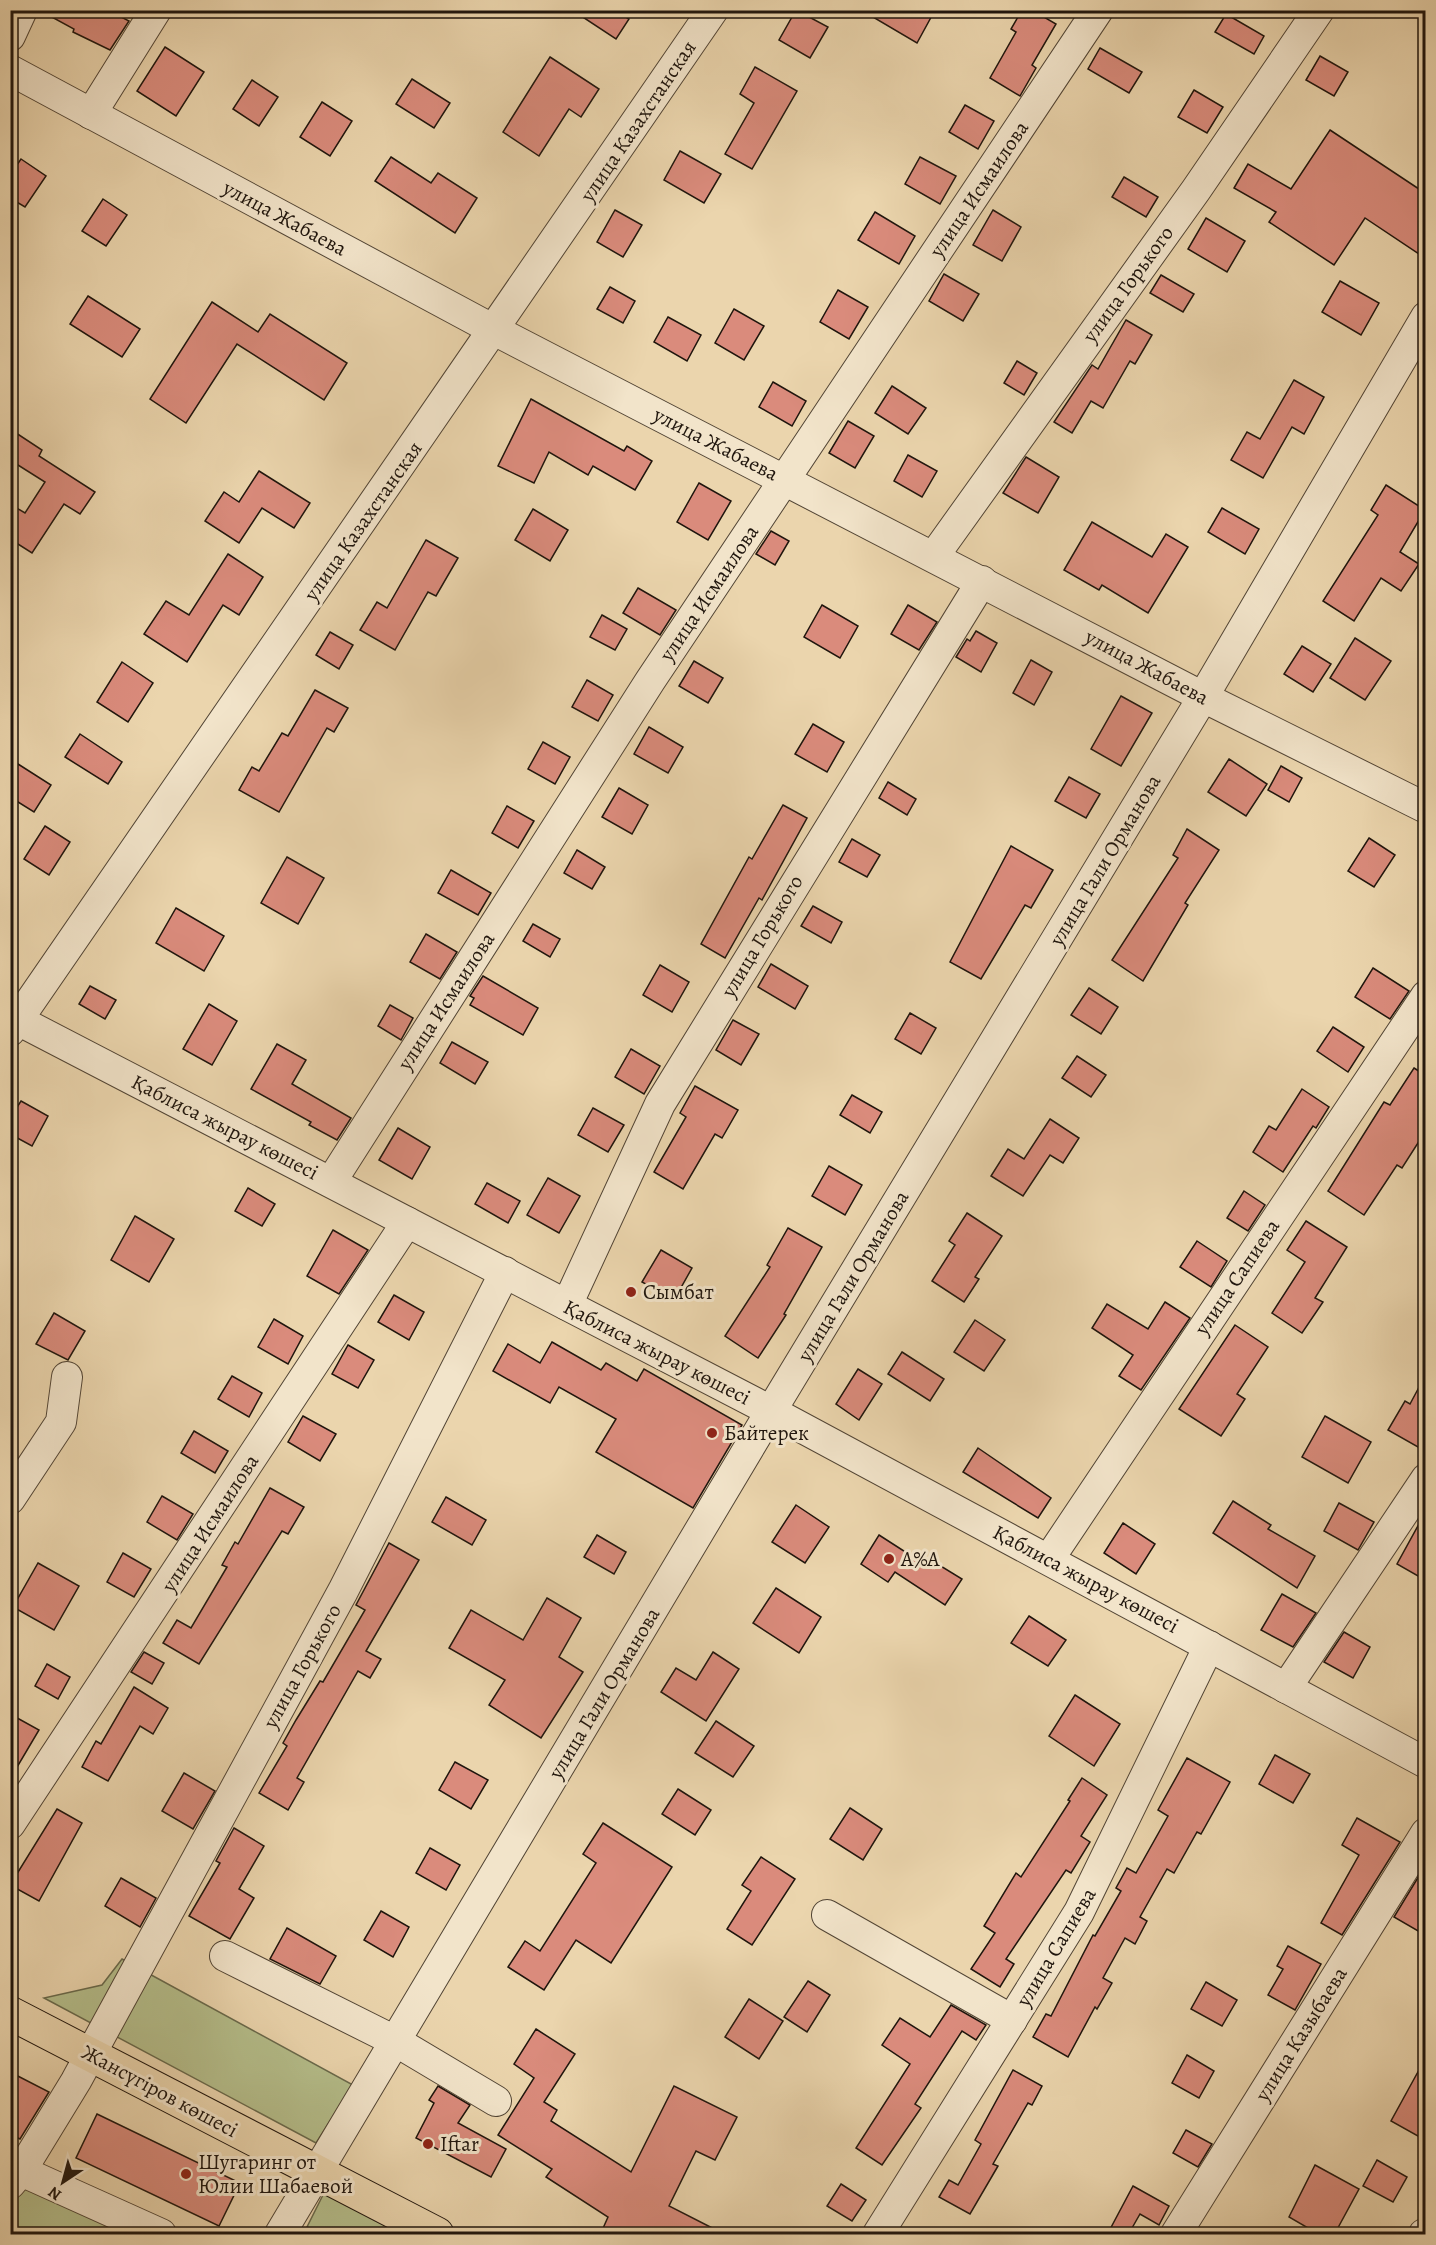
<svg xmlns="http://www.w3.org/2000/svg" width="1436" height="2245" font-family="Alegreya,serif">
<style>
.green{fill:#b5be8b;stroke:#6a6a4c;stroke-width:1.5}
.building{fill:#da8b7c;stroke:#1f150d;stroke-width:1.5}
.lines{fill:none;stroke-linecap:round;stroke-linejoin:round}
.minor-casing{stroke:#524535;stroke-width:32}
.major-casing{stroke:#1f150d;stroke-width:35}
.minor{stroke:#f2e4ca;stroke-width:30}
.major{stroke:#ebd5ad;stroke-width:33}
.poi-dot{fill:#8f2418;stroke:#f2e4ca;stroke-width:2}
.labels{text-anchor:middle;stroke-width:6;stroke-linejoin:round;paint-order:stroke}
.street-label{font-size:21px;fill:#1f150d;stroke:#f2e4ca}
.poi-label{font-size:21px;fill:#1f150d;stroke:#f2e4ca;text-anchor:start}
</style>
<rect width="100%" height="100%" fill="#ebd5ad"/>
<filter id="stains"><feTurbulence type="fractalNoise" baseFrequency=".00333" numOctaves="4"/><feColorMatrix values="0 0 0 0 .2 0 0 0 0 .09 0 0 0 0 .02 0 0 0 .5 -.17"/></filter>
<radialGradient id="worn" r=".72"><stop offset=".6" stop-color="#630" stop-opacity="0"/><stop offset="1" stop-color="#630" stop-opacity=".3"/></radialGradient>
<!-- green -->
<g class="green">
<polygon points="122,1959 353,2085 316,2143 44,1998 102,1985"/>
<polygon points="11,2175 138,2234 11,2234"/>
<polygon points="324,2193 408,2234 320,2234 307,2227"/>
</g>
<!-- building -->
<g class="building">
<polygon points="39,10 108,10 129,21 110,50 73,32 74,29"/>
<polygon points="572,10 615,10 629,19 616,39"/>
<polygon points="796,10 828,27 810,58 779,40"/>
<polygon points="861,10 935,10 917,43"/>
<polygon points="1022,10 1032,10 1056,24 1032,65 1036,68 1020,96 990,78 1016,32 1011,29"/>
<polygon points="1226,14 1264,36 1254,54 1215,32"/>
<polygon points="165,47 204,72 176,116 137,91"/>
<polygon points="1100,48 1142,72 1129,93 1088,69"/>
<polygon points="1320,56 1348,72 1334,96 1306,80"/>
<polygon points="550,57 599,89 581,117 569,109 539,156 503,132"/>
<polygon points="755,67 797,91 752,169 725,154 754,103 740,94"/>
<polygon points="412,79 450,103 434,128 396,104"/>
<polygon points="252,80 278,97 259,126 233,109"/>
<polygon points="1194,90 1223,107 1207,133 1178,117"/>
<polygon points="322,102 352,121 330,156 300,137"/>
<polygon points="965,105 994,121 978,149 949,132"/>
<polygon points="1330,130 1425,193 1425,258 1365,218 1334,265 1269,222 1276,212 1234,188 1248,164 1291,189"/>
<polygon points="680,151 721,174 704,203 664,180"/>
<polygon points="391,157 431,183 438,173 477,198 455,233 375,181"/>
<polygon points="920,157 956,176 940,204 905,184"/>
<polygon points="21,159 46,176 25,207 10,198 10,175"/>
<polygon points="1124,177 1158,197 1146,217 1112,197"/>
<polygon points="103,199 127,215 106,246 82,231"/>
<polygon points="615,210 642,225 623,257 597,242"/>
<polygon points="993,210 1021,227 1002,261 973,245"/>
<polygon points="875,212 915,236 899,264 858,240"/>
<polygon points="1206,218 1245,241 1227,272 1188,249"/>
<polygon points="944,274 979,294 963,321 929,301"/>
<polygon points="1161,275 1194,294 1183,312 1150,293"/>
<polygon points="1340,281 1379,303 1361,335 1322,312"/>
<polygon points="610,287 635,301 623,323 597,309"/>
<polygon points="838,290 868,307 849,339 820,322"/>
<polygon points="88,296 140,329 122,357 70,324"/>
<polygon points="212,302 258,332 270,314 347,363 324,400 237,344 186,423 150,399"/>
<polygon points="734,309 764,326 744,360 715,343"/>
<polygon points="668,317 701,335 687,361 654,342"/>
<polygon points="1126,320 1152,335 1135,364 1130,361 1103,408 1091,401 1072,433 1054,422 1092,365 1098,369"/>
<polygon points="1017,361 1037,373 1024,395 1004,383"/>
<polygon points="1294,380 1324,397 1304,434 1292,427 1263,478 1231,460 1247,432 1260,439"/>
<polygon points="773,382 806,401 792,426 759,407"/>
<polygon points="892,386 926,408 908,434 875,413"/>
<polygon points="531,399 624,451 627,446 652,461 635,490 593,466 588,475 549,452 534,483 498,466"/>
<polygon points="848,421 874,436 855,468 829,453"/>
<polygon points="10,429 42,450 39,456 95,492 80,514 64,504 32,553 10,539 10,504 25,513 45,482 10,460"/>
<polygon points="908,455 937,471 922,497 894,481"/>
<polygon points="1026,457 1059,477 1038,513 1003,493"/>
<polygon points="259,471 310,503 294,528 262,508 239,543 205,521 224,492 239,502"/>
<polygon points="699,483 731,501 708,540 677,522"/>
<polygon points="1386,485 1425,510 1400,552 1419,564 1401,591 1381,578 1354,621 1323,601 1378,515 1371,510"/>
<polygon points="1222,508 1259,529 1245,554 1208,532"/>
<polygon points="533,509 568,530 550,561 515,540"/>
<polygon points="1092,522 1152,557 1166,534 1188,547 1148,613 1102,585 1099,590 1064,570"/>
<polygon points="771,531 789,541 775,565 756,554"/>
<polygon points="426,540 458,558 436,596 428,592 395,650 360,630 377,602 387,608"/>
<polygon points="228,554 263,577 239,615 223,605 187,662 144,634 166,601 189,615"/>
<polygon points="638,588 676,610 660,635 623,613"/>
<polygon points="822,605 858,626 840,658 804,637"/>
<polygon points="908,605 937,622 919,650 891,634"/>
<polygon points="602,615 627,629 615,650 590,637"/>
<polygon points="976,631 997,643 981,672 956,657 967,639 970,641"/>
<polygon points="330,632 353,645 339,669 316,655"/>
<polygon points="1355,638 1391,661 1365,700 1330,678"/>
<polygon points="1302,646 1331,664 1313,692 1284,674"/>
<polygon points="1031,660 1052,672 1034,705 1013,693"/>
<polygon points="694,661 723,678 708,703 679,686"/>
<polygon points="122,662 153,683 128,722 97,702"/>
<polygon points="587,680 613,695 598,721 572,707"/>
<polygon points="315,690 348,708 334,732 327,728 279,812 239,790 252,767 259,771 282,733 288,736"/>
<polygon points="1121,696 1152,713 1121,766 1091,749"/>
<polygon points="813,724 844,742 827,772 795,754"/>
<polygon points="649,727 683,747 668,773 634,754"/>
<polygon points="80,734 122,762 108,784 65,757"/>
<polygon points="543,742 570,757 555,784 528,769"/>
<polygon points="1229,759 1267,784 1246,816 1208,792"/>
<polygon points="18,764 51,785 34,812 10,797 10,776"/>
<polygon points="1281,766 1302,778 1289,802 1268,790"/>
<polygon points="1069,777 1100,794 1086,818 1055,801"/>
<polygon points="888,782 916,799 907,815 879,798"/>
<polygon points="619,788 648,805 632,834 602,817"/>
<polygon points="783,805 807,818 762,900 759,898 725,958 701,944 749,857 752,859"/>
<polygon points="507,806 534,821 518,848 492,833"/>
<polygon points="45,826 70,842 49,875 24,859"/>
<polygon points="1187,829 1219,850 1185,903 1188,905 1143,981 1112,960 1178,858 1173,855"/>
<polygon points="1369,838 1395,855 1374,887 1348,871"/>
<polygon points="852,839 880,855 867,877 839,862"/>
<polygon points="1011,846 1053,870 1031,908 1025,905 981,979 950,962"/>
<polygon points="577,850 605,867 592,889 564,873"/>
<polygon points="287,857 324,878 298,924 261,903"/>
<polygon points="451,870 491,893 478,915 438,893"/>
<polygon points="813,906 842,922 831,943 801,926"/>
<polygon points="176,908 224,936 204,971 156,943"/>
<polygon points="533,924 560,939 550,957 523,941"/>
<polygon points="426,934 457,952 440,979 410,962"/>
<polygon points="771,964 808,986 795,1009 758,987"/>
<polygon points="660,965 689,982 672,1012 643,995"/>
<polygon points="1373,968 1409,991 1390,1019 1355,997"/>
<polygon points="483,976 538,1008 523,1035 470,1005 474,998 470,996"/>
<polygon points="90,986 116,1000 105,1019 79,1004"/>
<polygon points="1089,988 1118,1007 1101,1034 1071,1015"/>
<polygon points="209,1004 237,1021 212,1065 183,1049"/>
<polygon points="390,1005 413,1018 401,1040 378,1026"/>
<polygon points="910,1013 936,1028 921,1054 895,1039"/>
<polygon points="733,1020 759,1034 741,1065 716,1050"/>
<polygon points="1333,1027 1364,1047 1348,1072 1317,1051"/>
<polygon points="452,1042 488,1062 475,1084 440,1063"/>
<polygon points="277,1044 306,1060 292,1084 351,1118 337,1140 309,1125 311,1122 251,1089"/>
<polygon points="631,1049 660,1066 644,1094 615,1077"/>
<polygon points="1077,1056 1106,1075 1091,1097 1062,1078"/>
<polygon points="1414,1068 1425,1075 1425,1132 1402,1168 1397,1165 1364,1215 1328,1191 1384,1102 1390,1105"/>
<polygon points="695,1086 738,1110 722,1138 715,1134 683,1189 654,1172 686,1117 680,1113"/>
<polygon points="1302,1089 1329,1107 1316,1128 1313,1126 1283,1172 1253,1152 1269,1126 1276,1130"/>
<polygon points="852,1095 882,1112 870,1133 840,1115"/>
<polygon points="21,1101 48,1116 32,1146 10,1134 10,1118"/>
<polygon points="593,1108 624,1125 608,1152 578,1135"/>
<polygon points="1050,1119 1079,1138 1063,1163 1050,1155 1023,1196 991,1176 1008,1149 1024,1159"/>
<polygon points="398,1128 430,1147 412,1179 379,1160"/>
<polygon points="829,1166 862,1185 845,1215 812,1196"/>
<polygon points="548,1178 580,1196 559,1233 527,1215"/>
<polygon points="487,1183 520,1201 508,1223 475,1204"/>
<polygon points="248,1188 275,1204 262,1226 235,1211"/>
<polygon points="1244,1191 1265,1205 1248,1231 1227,1218"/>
<polygon points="967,1213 1002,1236 975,1277 979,1279 964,1302 932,1281 955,1245 949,1241"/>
<polygon points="135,1216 174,1239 149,1282 111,1260"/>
<polygon points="1306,1221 1347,1247 1315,1298 1323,1302 1302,1333 1272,1313 1305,1262 1287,1250"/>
<polygon points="788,1228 822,1247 784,1314 786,1315 758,1358 725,1336 770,1267 767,1265"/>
<polygon points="333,1230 368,1250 339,1294 307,1276"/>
<polygon points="1197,1241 1227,1261 1211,1287 1180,1267"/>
<polygon points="661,1250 692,1268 674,1300 642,1282"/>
<polygon points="394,1295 424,1312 409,1340 378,1322"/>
<polygon points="1165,1302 1190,1318 1141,1390 1119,1376 1133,1355 1092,1328 1107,1304 1148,1329"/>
<polygon points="54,1313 85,1331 68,1360 36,1344"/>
<polygon points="274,1319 303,1336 288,1364 258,1347"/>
<polygon points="975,1320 1005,1340 984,1371 954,1352"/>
<polygon points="1235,1325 1268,1347 1237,1394 1245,1399 1221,1436 1179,1409"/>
<polygon points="552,1342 601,1370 606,1363 637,1381 644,1369 742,1425 693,1508 596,1452 616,1419 559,1387 550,1403 493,1371 508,1344 540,1363"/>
<polygon points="348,1345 374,1360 358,1388 332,1374"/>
<polygon points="902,1352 944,1379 930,1401 888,1374"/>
<polygon points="858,1369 882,1384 859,1420 836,1404"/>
<polygon points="232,1376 262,1393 249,1417 218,1399"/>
<polygon points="1425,1376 1425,1451 1388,1430 1405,1401 1410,1404"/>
<polygon points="303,1416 336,1434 320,1461 288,1442"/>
<polygon points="1325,1416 1371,1442 1348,1483 1302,1457"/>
<polygon points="194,1431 228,1451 215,1473 181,1453"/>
<polygon points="978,1448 1051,1498 1038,1518 963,1472"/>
<polygon points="270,1488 304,1507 288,1534 282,1531 199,1664 163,1643 177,1620 191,1628 227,1567 222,1565 235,1542 238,1544"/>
<polygon points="162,1496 193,1514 177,1540 147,1522"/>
<polygon points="446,1497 486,1520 472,1545 432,1522"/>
<polygon points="1233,1501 1271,1525 1268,1529 1315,1556 1297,1588 1213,1533"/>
<polygon points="1339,1503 1374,1522 1358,1550 1324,1531"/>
<polygon points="796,1505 829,1527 805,1563 772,1542"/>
<polygon points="1425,1513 1425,1580 1397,1564"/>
<polygon points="1123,1523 1155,1544 1136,1574 1104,1553"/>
<polygon points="597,1535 626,1552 614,1574 584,1557"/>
<polygon points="879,1535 927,1566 931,1560 962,1579 945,1605 895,1572 888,1582 861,1564"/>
<polygon points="389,1543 419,1560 366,1651 381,1659 370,1678 358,1671 297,1778 304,1782 288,1810 259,1793 287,1746 283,1743 296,1720 320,1681 323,1682 365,1610 356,1605"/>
<polygon points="123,1553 151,1569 134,1597 107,1582"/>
<polygon points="38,1563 79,1586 54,1630 13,1607"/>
<polygon points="776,1588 821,1617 799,1653 753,1623"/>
<polygon points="1282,1594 1316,1613 1293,1647 1261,1630"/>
<polygon points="547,1598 581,1618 559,1657 583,1672 541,1738 489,1705 505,1680 449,1648 471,1610 523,1640"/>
<polygon points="1029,1616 1066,1640 1048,1666 1011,1643"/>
<polygon points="1344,1632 1370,1647 1353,1678 1324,1662"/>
<polygon points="144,1652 164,1663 152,1684 131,1672"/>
<polygon points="713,1652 739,1669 706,1721 661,1692 676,1668 696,1680"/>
<polygon points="47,1664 70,1677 58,1699 35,1686"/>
<polygon points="134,1687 168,1708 153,1734 140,1726 108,1781 82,1767 96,1741 101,1744"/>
<polygon points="1075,1695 1120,1724 1094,1766 1049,1736"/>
<polygon points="10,1714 39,1730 10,1779"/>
<polygon points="716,1721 754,1746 733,1777 695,1753"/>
<polygon points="1275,1755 1310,1774 1293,1803 1259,1784"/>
<polygon points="1187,1758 1230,1782 1201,1834 1197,1832 1174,1873 1167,1869 1140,1917 1147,1921 1135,1944 1125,1938 1103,1978 1112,1983 1097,2009 1095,2007 1068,2057 1033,2037 1046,2014 1051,2016 1093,1935 1095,1936 1121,1891 1116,1888 1127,1868 1136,1873 1168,1816 1158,1810"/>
<polygon points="455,1762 488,1780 471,1809 439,1790"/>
<polygon points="184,1773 215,1791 193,1829 162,1811"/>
<polygon points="1082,1778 1107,1795 1081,1836 1090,1842 1071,1873 1066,1870 1006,1959 1014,1964 1000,1987 971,1969 995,1933 984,1926 1016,1873 1021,1877 1070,1801 1068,1800"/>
<polygon points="678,1789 711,1810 695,1835 662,1814"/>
<polygon points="850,1808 882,1829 863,1860 830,1839"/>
<polygon points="57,1809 82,1823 39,1901 10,1885"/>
<polygon points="1357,1818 1400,1842 1342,1935 1321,1923 1359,1855 1342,1845"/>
<polygon points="603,1823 672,1867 611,1963 576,1940 544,1990 508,1967 525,1941 540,1951 596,1863 583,1854"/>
<polygon points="234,1828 264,1846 239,1889 254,1898 230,1939 189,1916 220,1863 216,1861"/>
<polygon points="430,1848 460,1865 446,1890 416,1873"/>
<polygon points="761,1857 795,1879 752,1945 727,1929 751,1891 742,1885"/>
<polygon points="1425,1866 1425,1935 1394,1917"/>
<polygon points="121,1878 156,1898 140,1927 105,1906"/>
<polygon points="381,1911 409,1927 393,1957 364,1940"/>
<polygon points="287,1928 336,1956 320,1984 270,1959"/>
<polygon points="1288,1946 1321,1964 1295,2010 1268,1995 1283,1969 1277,1966"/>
<polygon points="808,1981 830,1995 807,2032 784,2017"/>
<polygon points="1206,1982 1237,2000 1222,2026 1191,2009"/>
<polygon points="749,1999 783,2021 759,2059 725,2037"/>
<polygon points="951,2005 986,2025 976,2040 962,2031 915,2104 921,2108 882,2165 856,2148 910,2064 882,2045 900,2018 930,2037"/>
<polygon points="536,2029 575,2054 544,2102 557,2110 551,2121 631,2172 674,2086 737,2117 715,2160 696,2151 669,2206 726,2235 600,2235 608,2217 546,2177 552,2169 498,2135 534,2078 514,2064"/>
<polygon points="1187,2055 1214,2071 1199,2098 1172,2083"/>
<polygon points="1425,2059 1425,2140 1391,2121"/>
<polygon points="1013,2070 1042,2086 1032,2105 1028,2103 993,2164 998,2166 970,2214 939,2197 949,2180 958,2185 981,2144 975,2140"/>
<polygon points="10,2072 49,2092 20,2139 10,2134"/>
<polygon points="438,2086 470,2105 458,2123 506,2149 491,2177 416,2138 434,2103 429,2100"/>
<polygon points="97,2114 240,2183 219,2226 76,2158"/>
<polygon points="1186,2130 1212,2144 1198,2167 1173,2153"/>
<polygon points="1377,2160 1407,2177 1393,2202 1363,2186"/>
<polygon points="1315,2165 1359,2189 1334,2235 1320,2235 1289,2217"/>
<polygon points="841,2184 866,2200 852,2221 827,2206"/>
<polygon points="1133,2186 1169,2206 1159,2225 1140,2214 1128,2235 1107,2235"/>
</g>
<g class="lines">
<defs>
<g id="minor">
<polyline points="10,36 22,10"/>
<polyline points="10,70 494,330 1203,697 1426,808"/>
<polyline points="91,114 156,10"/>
<polyline points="934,556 1196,190 1319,10"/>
<polyline points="10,1016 771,1411 1426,1763"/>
<polyline points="10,1031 713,10"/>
<polyline points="331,1182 650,681 1098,10"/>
<polyline points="567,1305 660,1104 982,581"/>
<polyline points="10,1499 61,1422 67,1377"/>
<polyline points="1049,1559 1426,996"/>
<polyline points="1286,1688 1426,1479"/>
<polyline points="10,1824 407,1222"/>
<polyline points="827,1915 1012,2020"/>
<polyline points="225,1956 397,2042 496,2101"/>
<polyline points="10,2166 161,2234"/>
<polyline points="10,2184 21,2171 76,2081 343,1591 505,1272"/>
<polyline points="280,2234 771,1411 1203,697 1426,317"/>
<polyline points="878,2234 1079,1912 1209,1646"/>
<polyline points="1176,2234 1426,1833"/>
<polyline points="1424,2234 1426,2233"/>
</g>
<polyline id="major" points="10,2013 437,2234"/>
</defs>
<!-- minor casing -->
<use href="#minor" class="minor-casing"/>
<!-- major casing -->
<use href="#major" class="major-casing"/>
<!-- minor -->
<use href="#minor" class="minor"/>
<!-- major -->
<use href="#major" class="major"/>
</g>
<!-- markers -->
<g class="poi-dot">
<circle cx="631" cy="1292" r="6"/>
<circle cx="712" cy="1433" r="6"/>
<circle cx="889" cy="1559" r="6"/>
<circle cx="428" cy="2144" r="6"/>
<circle cx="186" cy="2174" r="6"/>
</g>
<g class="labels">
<!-- street labels -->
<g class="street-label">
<text transform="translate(638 121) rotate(-56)" y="7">улица Казахстанская</text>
<text transform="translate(979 189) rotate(-56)" y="7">улица Исмаилова</text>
<text transform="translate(285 218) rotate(28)" y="7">улица Жабаева</text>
<text transform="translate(1128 284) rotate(-54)" y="7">улица Горького</text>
<text transform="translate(716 444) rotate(27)" y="7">улица Жабаева</text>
<text transform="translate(363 521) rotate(-55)" y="7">улица Казахстанская</text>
<text transform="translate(709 593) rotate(-56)" y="7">улица Исмаилова</text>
<text transform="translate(1147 667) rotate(28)" y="7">улица Жабаева</text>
<text transform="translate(1105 860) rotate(-59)" y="7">улица Гали Орманова</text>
<text transform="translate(762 936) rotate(-59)" y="7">улица Горького</text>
<text transform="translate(446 1001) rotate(-57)" y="7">улица Исмаилова</text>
<text transform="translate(225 1127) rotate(27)" y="7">Қаблиса жырау көшесі</text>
<text transform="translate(853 1276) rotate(-59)" y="7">улица Гали Орманова</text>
<text transform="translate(1237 1277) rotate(-56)" y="7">улица Сапиева</text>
<text transform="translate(657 1352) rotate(27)" y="7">Қаблиса жырау көшесі</text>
<text transform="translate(210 1523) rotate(-57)" y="7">улица Исмаилова</text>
<text transform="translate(1086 1579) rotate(28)" y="7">Қаблиса жырау көшесі</text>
<text transform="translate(302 1666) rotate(-61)" y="7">улица Горького</text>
<text transform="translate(604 1693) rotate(-59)" y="7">улица Гали Орманова</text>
<text transform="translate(1056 1947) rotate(-59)" y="7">улица Сапиева</text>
<text transform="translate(1301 2034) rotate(-58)" y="7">улица Казыбаева</text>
<text transform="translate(160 2091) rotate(28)" y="7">Жансүгіров көшесі</text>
</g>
<!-- poi labels -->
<g class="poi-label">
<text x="643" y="1299">Сымбат</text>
<text x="724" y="1440">Байтерек</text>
<text x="901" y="1566">A%A</text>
<text x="440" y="2151">Iftar</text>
<text x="198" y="2169">Шугаринг от<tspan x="198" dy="24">Юлии Шабаевой</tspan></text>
</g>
</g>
<!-- margin -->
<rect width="1436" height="2245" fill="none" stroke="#ebd5ad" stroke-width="36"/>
<rect x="12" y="12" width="1412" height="2221" fill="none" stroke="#1f150d" stroke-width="3"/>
<rect x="18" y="18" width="1400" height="2209" fill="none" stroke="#1f150d" stroke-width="1.5"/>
<!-- north arrow -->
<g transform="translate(63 2182) rotate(216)" stroke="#f2e4ca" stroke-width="4.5" paint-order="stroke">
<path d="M0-4.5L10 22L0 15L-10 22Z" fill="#1f150d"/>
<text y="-9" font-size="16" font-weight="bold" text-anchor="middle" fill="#1f150d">N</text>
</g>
<rect width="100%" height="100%" filter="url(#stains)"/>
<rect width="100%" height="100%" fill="url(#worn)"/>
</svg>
